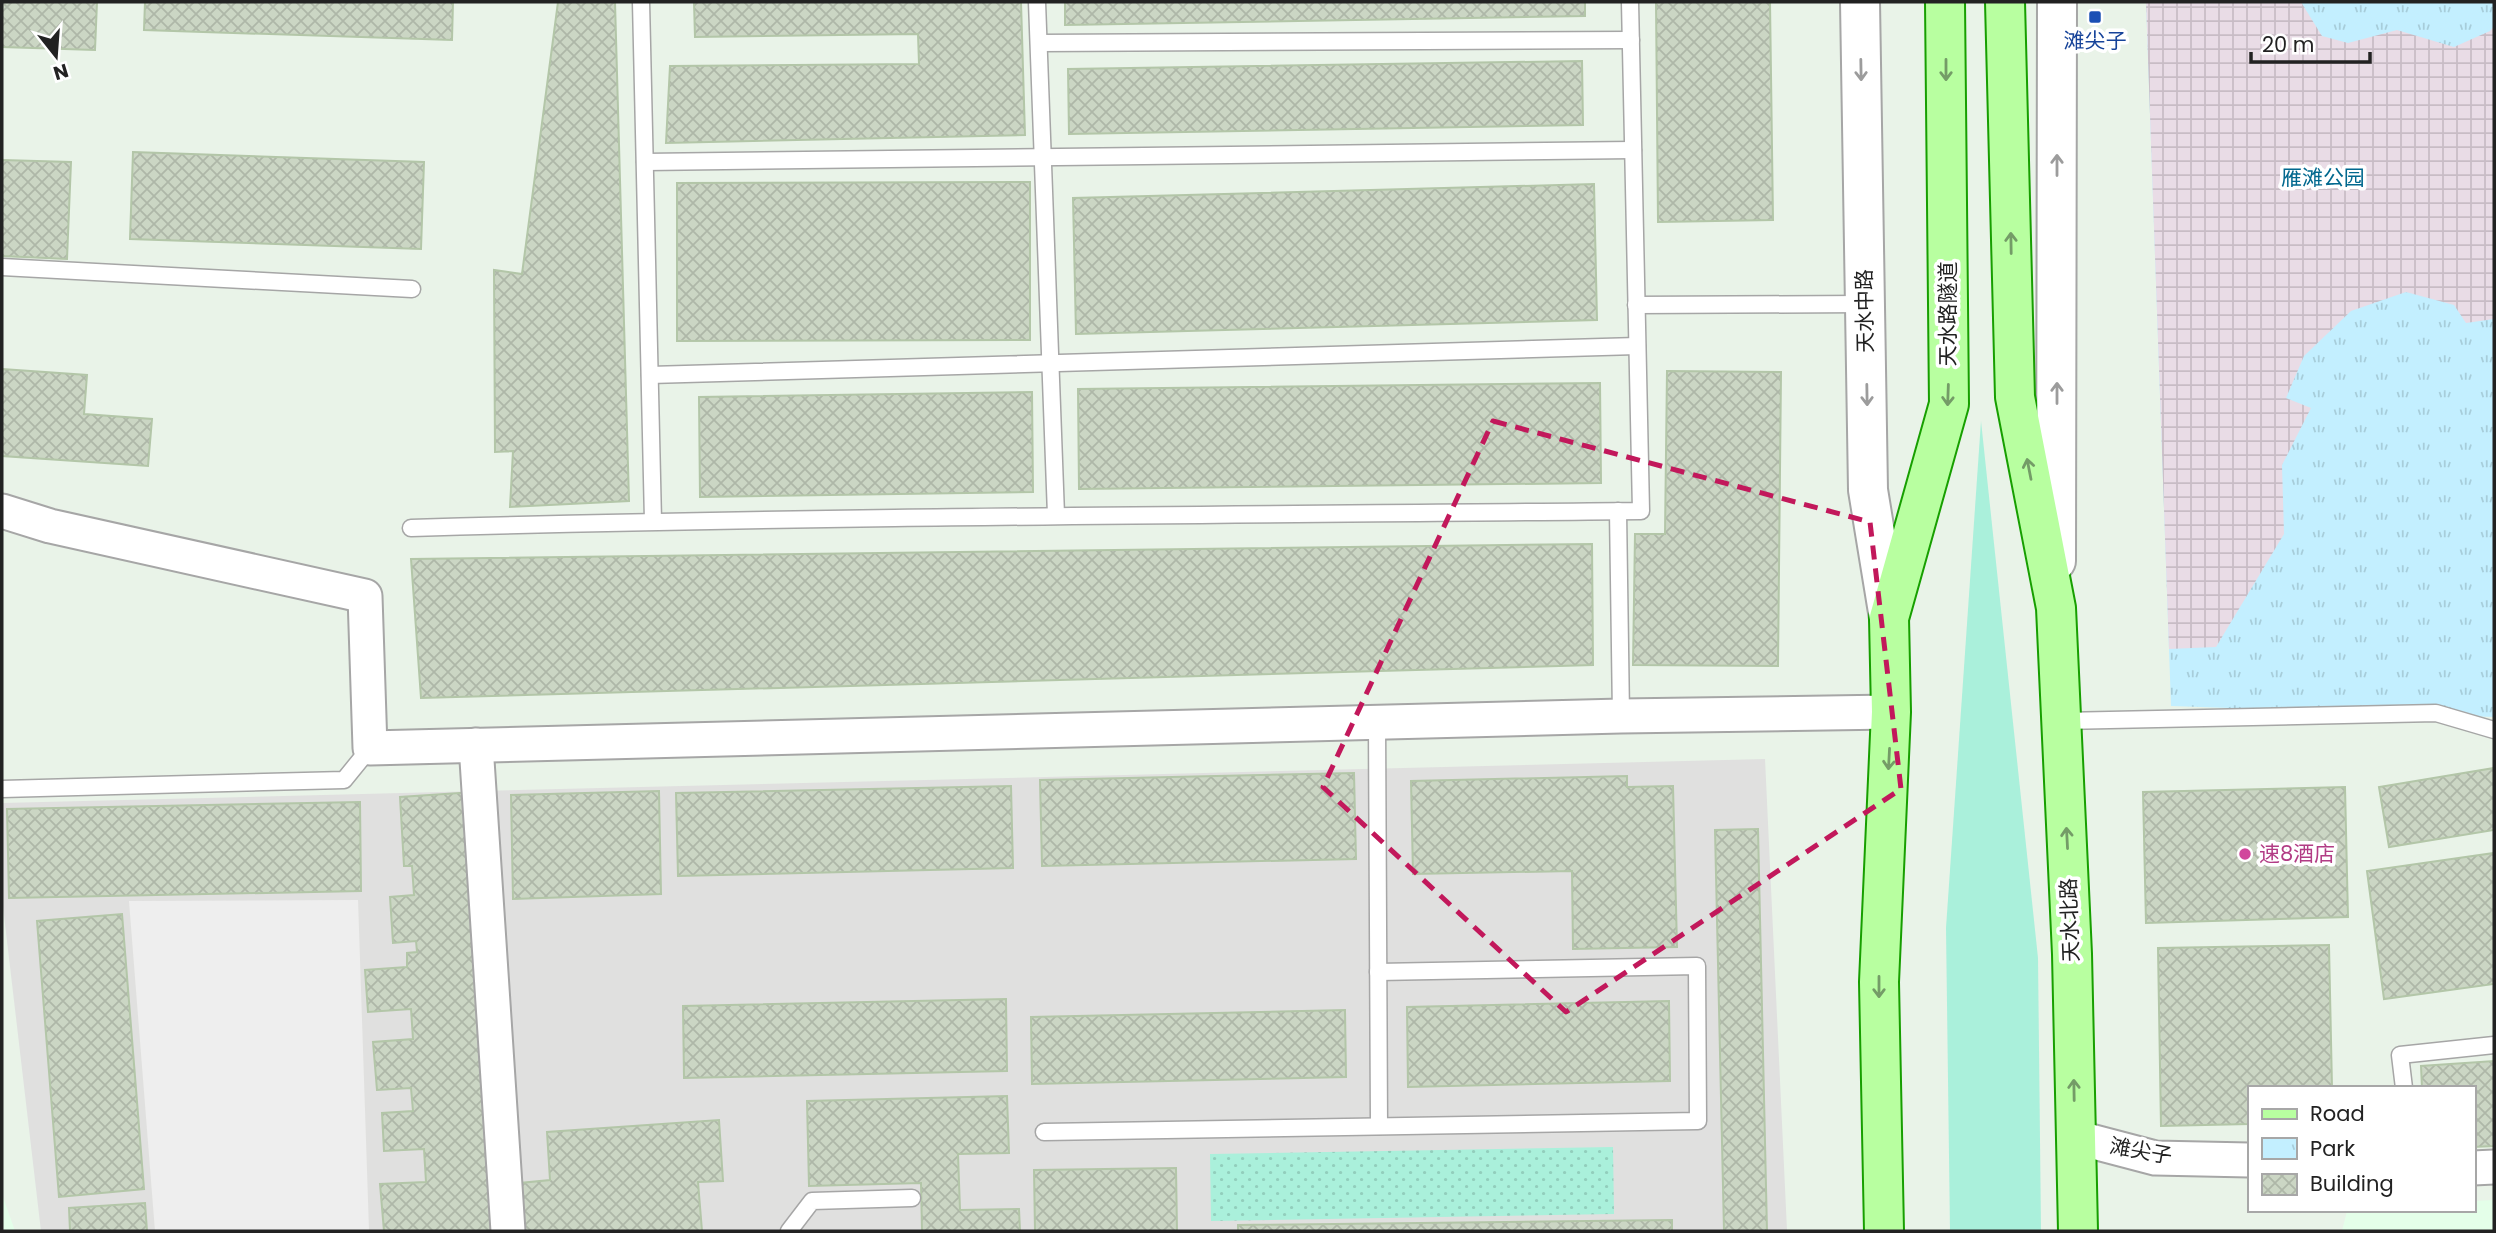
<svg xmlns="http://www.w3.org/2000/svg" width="2496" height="1233" font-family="Poppins,'Noto Sans SC',sans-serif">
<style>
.residential{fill:#e0e0df}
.education{fill:#e4ffe9}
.grass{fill:#aaf0db}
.park{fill:url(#park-tufts)}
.garden{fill:url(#garden-dots)}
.parking{fill:#eee}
.plaza{fill:url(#plaza-grid)}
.building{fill:url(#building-cross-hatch);stroke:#b3c6a8;stroke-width:2}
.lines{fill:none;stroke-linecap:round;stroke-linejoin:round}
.service-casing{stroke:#a6a6a6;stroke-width:19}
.minor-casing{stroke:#a6a6a6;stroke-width:37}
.tertiary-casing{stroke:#a6a6a6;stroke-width:42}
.primary-casing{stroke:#179f00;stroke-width:42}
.service{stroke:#fff;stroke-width:16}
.minor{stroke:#fff;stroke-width:33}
.tertiary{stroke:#fff;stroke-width:38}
.primary{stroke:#b8ffa0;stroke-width:38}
.oneway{stroke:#9c9c9c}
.oneway2{stroke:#749c67}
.marked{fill:none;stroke:#c2185b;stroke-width:5;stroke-dasharray:14 9;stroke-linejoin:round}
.transit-dot{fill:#1a4fb4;stroke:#fff;stroke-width:2.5}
.hotel-dot{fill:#d1479c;stroke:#fff;stroke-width:2.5}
.labels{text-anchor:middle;stroke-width:7;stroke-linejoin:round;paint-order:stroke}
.transit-label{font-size:21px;fill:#164399;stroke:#fff}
.park-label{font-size:21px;fill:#01688e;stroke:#fff}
.street-label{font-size:21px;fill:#222;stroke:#fff}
.hotel-label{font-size:21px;fill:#b23c85;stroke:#fff;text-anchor:start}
</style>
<defs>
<pattern id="park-tufts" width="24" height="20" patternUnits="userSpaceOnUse" patternTransform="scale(1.75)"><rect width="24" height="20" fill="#c3efff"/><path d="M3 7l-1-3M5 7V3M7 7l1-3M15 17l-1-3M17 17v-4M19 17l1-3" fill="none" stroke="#a7cdda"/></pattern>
<pattern id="garden-dots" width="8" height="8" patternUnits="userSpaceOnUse" patternTransform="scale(1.75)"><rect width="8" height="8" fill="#aaf0db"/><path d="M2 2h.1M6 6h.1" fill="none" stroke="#92cebc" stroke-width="1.8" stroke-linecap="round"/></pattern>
<pattern id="plaza-grid" width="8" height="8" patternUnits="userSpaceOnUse" patternTransform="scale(1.75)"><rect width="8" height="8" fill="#e9dce6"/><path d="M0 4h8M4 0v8" fill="none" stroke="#c8bcc5"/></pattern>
<pattern id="building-cross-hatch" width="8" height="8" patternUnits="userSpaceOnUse" patternTransform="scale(1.75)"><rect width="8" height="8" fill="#cbd6c4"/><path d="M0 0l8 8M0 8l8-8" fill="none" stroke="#aeb7a8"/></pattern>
</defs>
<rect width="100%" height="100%" fill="#e9f3e8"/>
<!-- residential -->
<polygon class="residential" points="1765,759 1787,1231 41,1231 2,898 2,803"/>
<!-- education -->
<g class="education">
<polygon points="2,1194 15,1231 2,1231"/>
<polygon points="2494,1200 2494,1231 2342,1231 2347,1211 2473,1210 2473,1201"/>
</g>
<!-- grass -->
<polygon class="grass" points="1981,421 2038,958 2041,1231 1950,1231 1946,928"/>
<!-- park -->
<polygon class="park" points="2146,2 2494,2 2494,717 2171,706"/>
<!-- garden -->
<polygon class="garden" points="1613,1147 1614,1214 1211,1221 1210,1154"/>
<!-- parking -->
<polygon class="parking" points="358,900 369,1231 155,1231 129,901"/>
<!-- plaza -->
<polygon class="plaza" points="2146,2 2301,2 2322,36 2348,43 2397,30 2454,47 2490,31 2494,26 2494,319 2466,323 2454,305 2406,292 2351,311 2304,356 2286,398 2311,408 2282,465 2284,534 2216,647 2169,649"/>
<!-- building -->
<g class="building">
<polygon points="2,2 97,2 95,50 2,47"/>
<polygon points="145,2 453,2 452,40 144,30"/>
<polygon points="558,2 615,2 629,501 510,507 513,451 495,452 494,270 522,274"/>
<polygon points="694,2 1021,2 1025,135 666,143 670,66 919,64 918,34 695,37"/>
<polygon points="1065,2 1585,2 1585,16 1065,25"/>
<polygon points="1656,2 1770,2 1773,220 1658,222"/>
<polygon points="1582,61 1583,125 1069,134 1068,69"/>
<polygon points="133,152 424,162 421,249 130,239"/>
<polygon points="2,160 71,162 67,259 2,256"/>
<polygon points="1030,182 1030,340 677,341 677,183"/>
<polygon points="1594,184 1597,320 1076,334 1073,198"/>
<polygon points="2,369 87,375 84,414 152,419 148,466 2,456"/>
<polygon points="1667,371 1781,372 1778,666 1633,665 1635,534 1665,534"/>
<polygon points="1600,383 1601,483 1079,489 1078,389"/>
<polygon points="1032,392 1033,492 700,497 699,397"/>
<polygon points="1592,544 1593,665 421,698 411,559"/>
<polygon points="2494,768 2494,830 2389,847 2379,787"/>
<polygon points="1354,773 1356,859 1042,866 1040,780"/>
<polygon points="1627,776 1627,787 1673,786 1677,947 1573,949 1572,871 1413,874 1411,781"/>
<polygon points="1011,786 1013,868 678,876 676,793"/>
<polygon points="2345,787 2348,917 2146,923 2143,792"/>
<polygon points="659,791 661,894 513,899 511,795"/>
<polygon points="474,792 494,1231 384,1231 380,1184 426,1182 424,1149 384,1151 382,1113 413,1111 411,1088 377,1090 373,1042 413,1039 411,1009 368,1012 365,970 407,967 407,953 417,952 416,941 393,943 390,897 414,895 412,866 404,866 400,797"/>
<polygon points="360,802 361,891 9,898 7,809"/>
<polygon points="1758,829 1767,1231 1724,1231 1715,830"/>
<polygon points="2494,853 2494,984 2384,999 2367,871"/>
<polygon points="122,914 144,1189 59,1197 37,921"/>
<polygon points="2329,945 2332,1088 2249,1088 2249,1124 2161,1126 2158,948"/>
<polygon points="1006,999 1007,1071 684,1078 683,1006"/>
<polygon points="1669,1001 1670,1081 1408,1087 1407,1007"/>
<polygon points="1345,1010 1346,1077 1032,1084 1031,1017"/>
<polygon points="2494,1061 2494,1146 2473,1147 2473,1088 2422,1088 2421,1066"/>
<polygon points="1007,1096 1009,1153 958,1154 960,1210 1019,1209 1020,1231 922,1231 921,1183 809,1186 807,1101"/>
<polygon points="719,1120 723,1181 698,1182 702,1231 523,1231 520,1183 550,1180 547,1132"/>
<polygon points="1176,1168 1177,1231 1035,1231 1034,1170"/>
<polygon points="145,1203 147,1231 70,1231 69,1208"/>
<polygon points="1672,1220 1672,1231 1238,1231 1238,1225"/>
</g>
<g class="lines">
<defs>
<g id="service">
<polyline points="641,2 653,521"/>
<polyline points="1037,2 1056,515"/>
<polyline points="1039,43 1631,40"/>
<polyline points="645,162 1633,150"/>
<polyline points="2,267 412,289"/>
<polyline points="1636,305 1865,304"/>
<polyline points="650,375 1637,346"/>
<polyline points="1618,511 1621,716"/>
<path d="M411,528C821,516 1231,515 1641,511L1630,2"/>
<polyline points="2062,721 2436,713 2494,730"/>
<polyline points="1377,722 1379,1126"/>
<polyline points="2,789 344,780 370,748"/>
<polyline points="2404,1088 2400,1055 2494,1045"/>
<polyline points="1044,1132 1698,1121 1697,966 1378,972"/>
<polyline points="789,1231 812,1201 912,1198"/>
</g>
<g id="minor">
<polyline points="2,511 50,526 365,596 370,748 1621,716 1891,712"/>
<polyline points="476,745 508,1231"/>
<polyline points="2075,1137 2155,1158 2249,1160"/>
<polyline points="2473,1168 2494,1167"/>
</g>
<g id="tertiary">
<polyline points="1860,2 1868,490 1889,618"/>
<polyline points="2056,561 2057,2"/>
</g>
<g id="primary">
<polyline points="2005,2 2015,397 2056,608 2072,954 2078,1231"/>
<polyline points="1884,1231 1879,982 1891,712 1889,618 1949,404 1945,2"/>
</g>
</defs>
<!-- service casing -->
<use href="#service" class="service-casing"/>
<!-- minor casing -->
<use href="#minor" class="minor-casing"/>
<!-- tertiary casing -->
<use href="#tertiary" class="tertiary-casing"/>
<!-- primary casing -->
<use href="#primary" class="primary-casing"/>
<!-- service -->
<use href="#service" class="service"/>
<!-- minor -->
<use href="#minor" class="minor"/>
<!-- tertiary -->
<use href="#tertiary" class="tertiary"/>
<!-- primary -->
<use href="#primary" class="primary"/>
</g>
<!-- one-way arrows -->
<defs><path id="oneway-shaft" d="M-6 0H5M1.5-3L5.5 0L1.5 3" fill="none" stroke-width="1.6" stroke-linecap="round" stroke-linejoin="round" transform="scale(1.75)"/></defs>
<g class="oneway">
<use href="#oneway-shaft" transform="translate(1861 70) rotate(89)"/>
<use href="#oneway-shaft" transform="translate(2057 165) rotate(-90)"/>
<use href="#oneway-shaft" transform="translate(2057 393) rotate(-90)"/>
<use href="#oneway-shaft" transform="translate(1867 395) rotate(89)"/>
</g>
<g class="oneway2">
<use href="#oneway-shaft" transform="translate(1946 70) rotate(90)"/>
<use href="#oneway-shaft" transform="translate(2011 243) rotate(-91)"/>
<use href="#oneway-shaft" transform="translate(1948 395) rotate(92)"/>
<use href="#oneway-shaft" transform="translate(2029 469) rotate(-101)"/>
<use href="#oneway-shaft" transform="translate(1889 759) rotate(93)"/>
<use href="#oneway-shaft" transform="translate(2067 838) rotate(-93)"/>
<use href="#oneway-shaft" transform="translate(1879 987) rotate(90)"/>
<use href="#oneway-shaft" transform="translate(2074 1090) rotate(-91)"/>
</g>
<!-- marked area -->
<path class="marked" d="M1493,421L1870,522L1901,789L1566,1012L1323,787Z"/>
<!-- markers -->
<rect class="transit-dot" x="2088" y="10" width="14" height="14" rx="3.5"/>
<circle class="hotel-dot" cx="2245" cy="854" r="7"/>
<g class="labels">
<!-- transit labels -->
<g class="transit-label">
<text x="2095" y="48">滩尖子</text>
</g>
<!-- park labels -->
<g class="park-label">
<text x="2323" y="185">雁滩公园</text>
</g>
<!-- street labels -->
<g class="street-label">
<text transform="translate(1865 311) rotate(-91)" y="7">天水中路</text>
<text transform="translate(1948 314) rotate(-90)" y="7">天水路隧道</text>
<text transform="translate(2070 920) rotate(-92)" y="7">天水北路</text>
<text transform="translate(2141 1151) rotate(10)" y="7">滩尖子</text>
</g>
<!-- hotel labels -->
<g class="hotel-label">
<text x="2259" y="861">速8酒店</text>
</g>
</g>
<!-- border -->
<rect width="2496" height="1233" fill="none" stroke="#222222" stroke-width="7"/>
<!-- legend -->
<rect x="2248" y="1086" width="228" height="126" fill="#ffffff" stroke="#a7a7a7" stroke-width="2"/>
<rect x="2262" y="1109" width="35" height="10" fill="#b8ffa0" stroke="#a7a7a7" stroke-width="2"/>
<text x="2310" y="1121" font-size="21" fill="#222222">Road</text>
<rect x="2262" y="1138" width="35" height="21" fill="url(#park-tufts)" stroke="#a7a7a7" stroke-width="2"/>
<text x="2310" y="1156" font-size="21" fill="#222222">Park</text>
<rect x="2262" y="1174" width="35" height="21" fill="url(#building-cross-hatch)" stroke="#a7a7a7" stroke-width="2"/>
<text x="2310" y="1191" font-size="21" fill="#222222">Building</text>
<!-- north arrow -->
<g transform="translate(56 56) rotate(163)" stroke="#ffffff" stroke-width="5" paint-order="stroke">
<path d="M0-5L12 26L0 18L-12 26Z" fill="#222222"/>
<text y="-10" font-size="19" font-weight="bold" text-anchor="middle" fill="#222222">N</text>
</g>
<!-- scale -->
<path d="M2251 52v10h119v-10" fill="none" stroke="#222222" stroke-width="3.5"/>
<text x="2262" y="52" font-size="21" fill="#222222" stroke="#ffffff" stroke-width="5" paint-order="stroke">20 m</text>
</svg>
